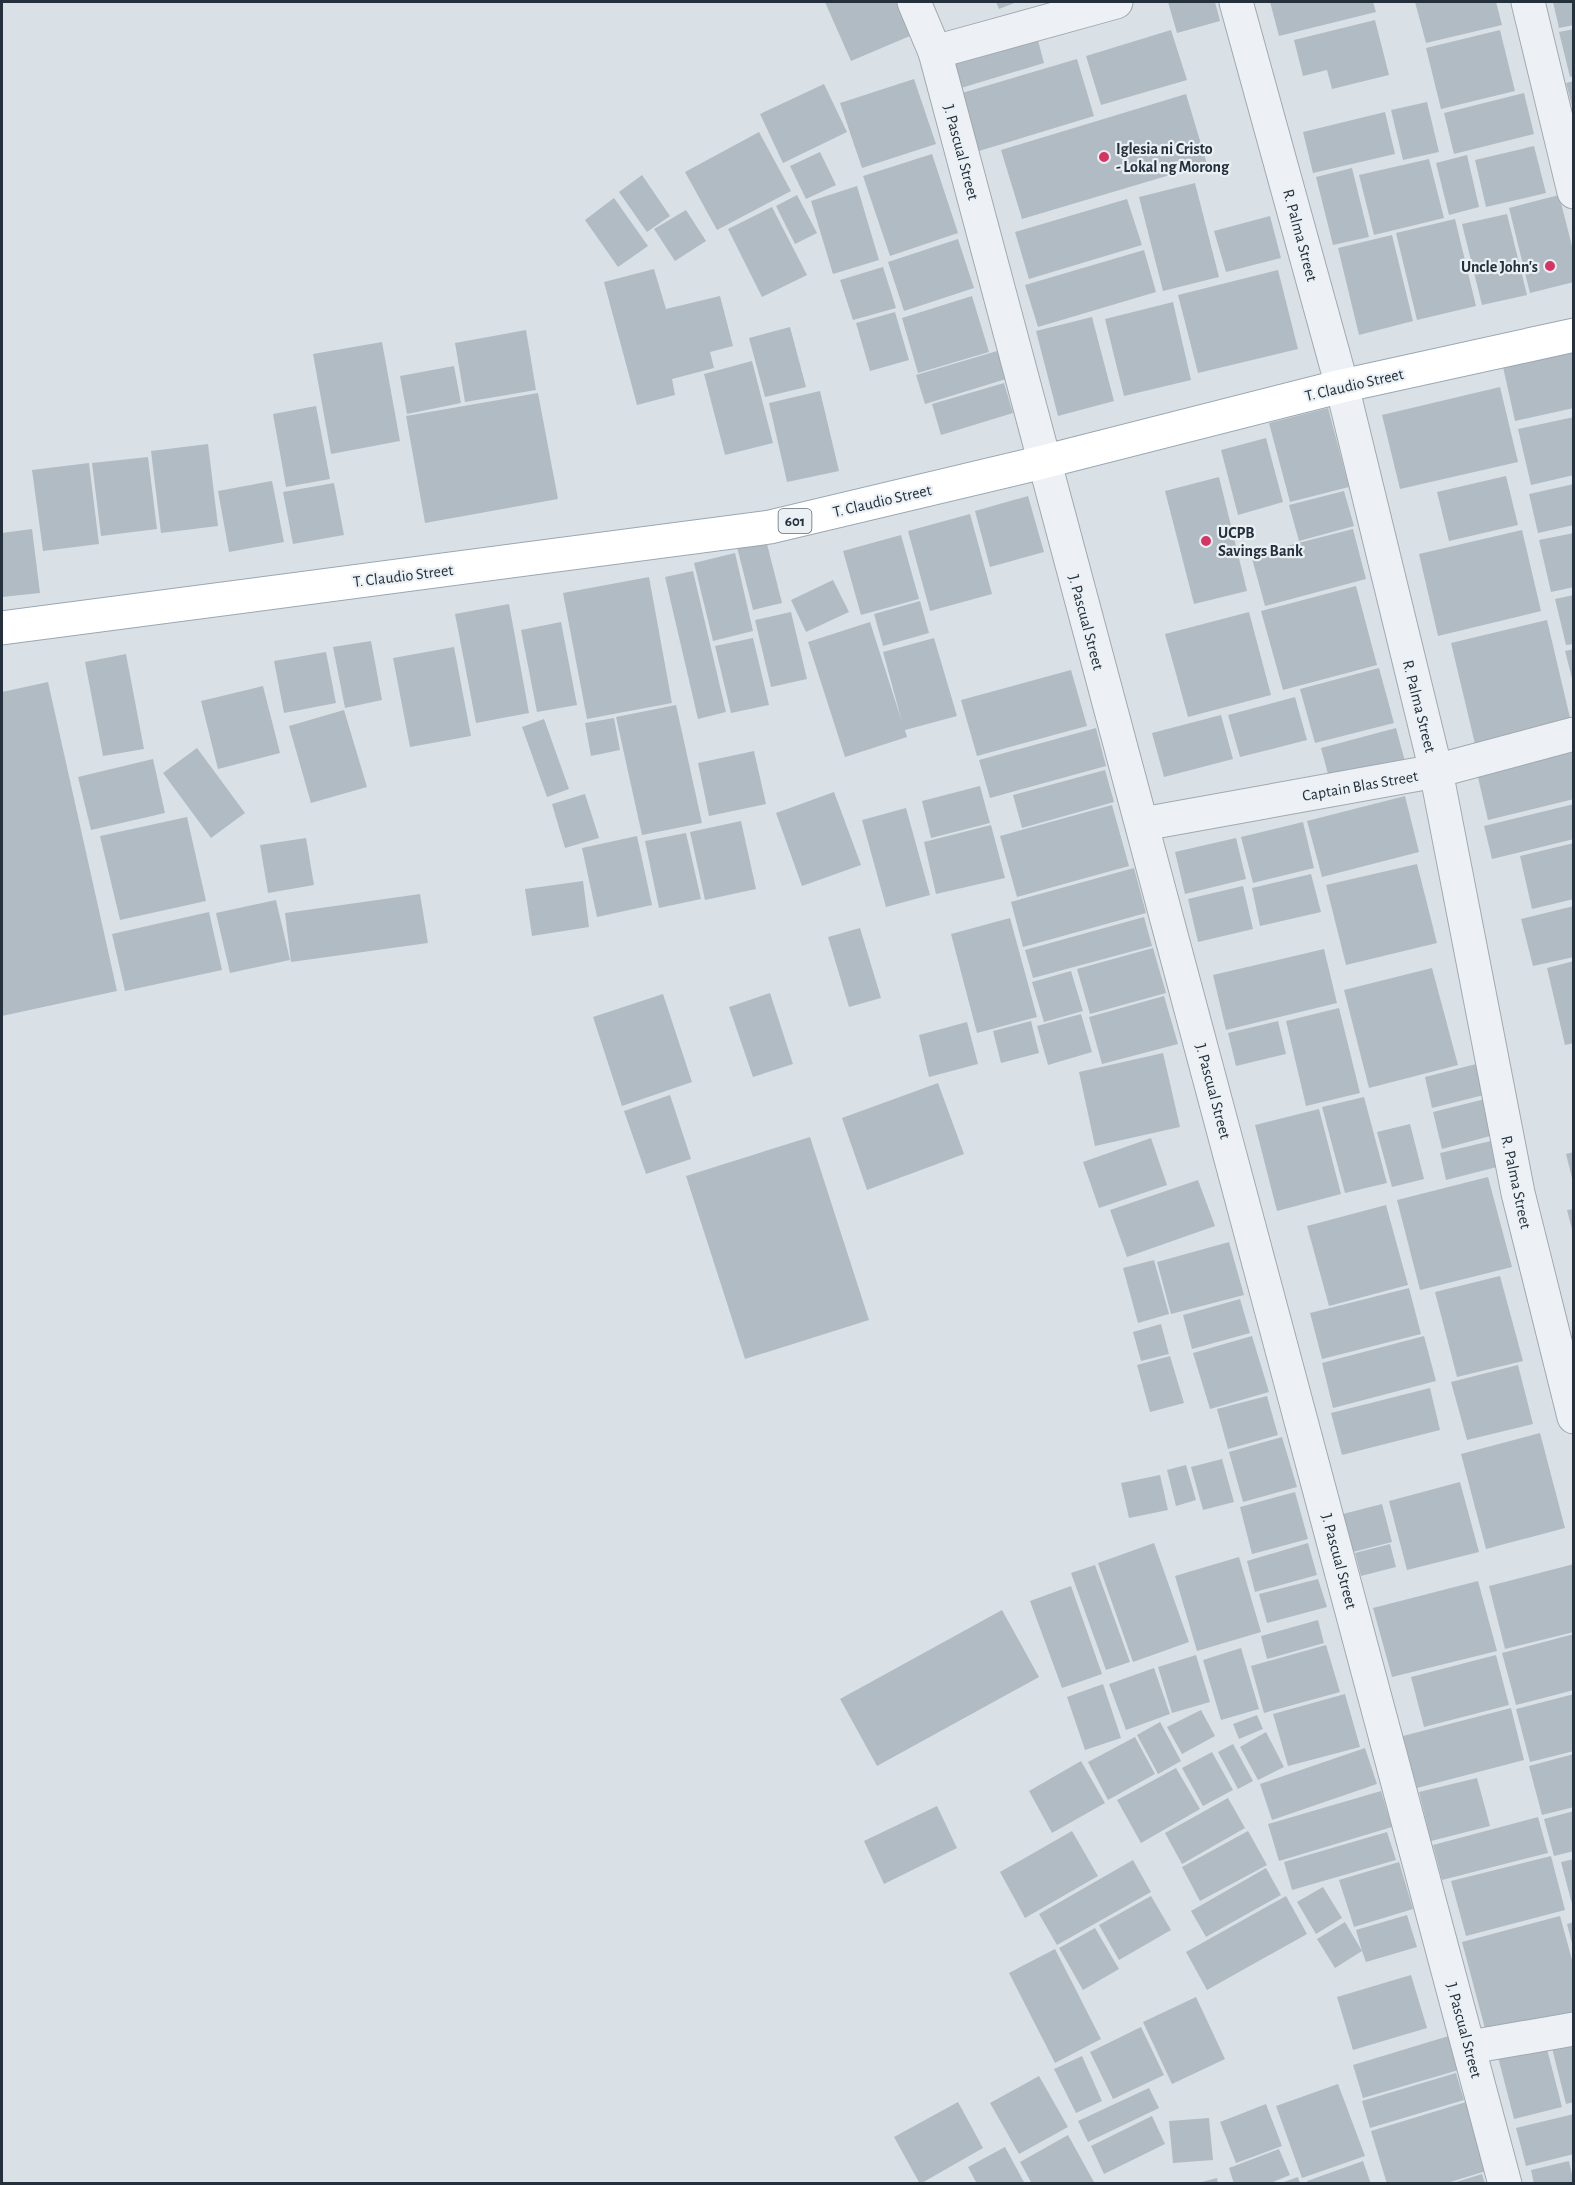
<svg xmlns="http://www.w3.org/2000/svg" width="1575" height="2185" font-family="'Alegreya Sans',sans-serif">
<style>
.building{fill:#b1bbc3}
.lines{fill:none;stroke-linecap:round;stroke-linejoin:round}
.minor-casing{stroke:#a0a9b0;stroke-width:35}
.major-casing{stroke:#99a7b3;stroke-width:35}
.minor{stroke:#edf1f5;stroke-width:33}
.major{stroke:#fff;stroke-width:33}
.poi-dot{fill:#d63564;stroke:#eaf0f4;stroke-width:2}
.labels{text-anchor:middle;stroke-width:4.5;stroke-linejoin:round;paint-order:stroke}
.shield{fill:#eaf0f4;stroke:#5f6a74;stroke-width:1.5}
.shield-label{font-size:15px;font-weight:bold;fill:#24313d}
.poi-label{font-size:16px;font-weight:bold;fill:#24313d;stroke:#eaf0f4;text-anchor:start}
.street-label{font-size:16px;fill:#24313d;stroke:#eaf0f4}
</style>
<rect width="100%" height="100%" fill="#dae1e6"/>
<!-- building -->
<g class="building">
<polygon points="825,2 903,2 917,33 851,61"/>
<polygon points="996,2 1017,2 999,9"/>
<polygon points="1168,2 1215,2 1220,21 1177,33"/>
<polygon points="1270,2 1373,2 1376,12 1279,36"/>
<polygon points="1415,2 1496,2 1502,25 1426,43"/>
<polygon points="1553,2 1574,2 1574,25 1559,28"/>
<polygon points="1375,20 1389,75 1332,89 1327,70 1303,76 1294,40"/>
<polygon points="1574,29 1574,76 1570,77 1559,32"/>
<polygon points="1171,30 1187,80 1101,105 1086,56"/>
<polygon points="1500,30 1515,91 1441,109 1426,48"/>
<polygon points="1036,33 1044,63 961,88 952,58"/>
<polygon points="1077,59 1094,116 979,151 962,93"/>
<polygon points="914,79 936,144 862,168 840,103"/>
<polygon points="1574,81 1574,110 1573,110 1566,83"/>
<polygon points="824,84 847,132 783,163 760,114"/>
<polygon points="1524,93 1534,134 1454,154 1444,113"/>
<polygon points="1186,94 1207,164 1022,219 1001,150"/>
<polygon points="1427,102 1439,152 1403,160 1391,110"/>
<polygon points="1385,112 1395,154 1313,173 1303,132"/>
<polygon points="759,132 791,191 717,230 685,172"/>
<polygon points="1534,146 1546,193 1486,207 1475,160"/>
<polygon points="820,152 836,185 806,199 790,166"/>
<polygon points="932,154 958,233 890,256 863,176"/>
<polygon points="1467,155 1479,207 1449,215 1436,163"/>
<polygon points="1429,159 1444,218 1374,235 1359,175"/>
<polygon points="1352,168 1369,237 1333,245 1316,177"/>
<polygon points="642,175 670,216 647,232 619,192"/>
<polygon points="1195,183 1219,277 1163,291 1139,197"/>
<polygon points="857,186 879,260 833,274 811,201"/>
<polygon points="797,195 817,233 795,244 776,206"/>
<polygon points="1559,195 1574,254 1574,282 1530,293 1509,208"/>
<polygon points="614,198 648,246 618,267 585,220"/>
<polygon points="1127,199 1142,245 1029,279 1015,232"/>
<polygon points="772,207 807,275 762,297 728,229"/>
<polygon points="686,210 706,241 675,261 654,229"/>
<polygon points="1507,214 1527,295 1482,305 1462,224"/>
<polygon points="1270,216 1281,258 1226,272 1214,231"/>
<polygon points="1455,219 1476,306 1417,320 1396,233"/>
<polygon points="1392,235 1413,321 1359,335 1338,248"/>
<polygon points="958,239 974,288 904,311 888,262"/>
<polygon points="1144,250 1156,292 1038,327 1025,285"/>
<polygon points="883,267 896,308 853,320 840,280"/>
<polygon points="654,269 666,309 720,296 733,346 710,352 714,368 672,379 675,395 637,405 604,282"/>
<polygon points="1278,270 1298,349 1198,373 1178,295"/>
<polygon points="972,296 989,352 918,373 902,318"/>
<polygon points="1173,302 1191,380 1124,396 1105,319"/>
<polygon points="895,312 909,360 870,371 856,323"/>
<polygon points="1092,317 1114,401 1058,416 1036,331"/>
<polygon points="790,327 806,387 765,397 749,338"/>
<polygon points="526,330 536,390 465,402 455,343"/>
<polygon points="382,342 400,441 331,454 313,354"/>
<polygon points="997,351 1006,379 925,404 916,375"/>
<polygon points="1574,352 1574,408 1515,421 1503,367"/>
<polygon points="752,361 773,443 725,455 704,374"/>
<polygon points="454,366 461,403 407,414 400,376"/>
<polygon points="1004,383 1013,413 941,435 932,404"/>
<polygon points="1500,387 1518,462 1400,489 1382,415"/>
<polygon points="820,391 839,471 787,482 769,403"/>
<polygon points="538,393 558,499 425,523 406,416"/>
<polygon points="316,406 330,479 286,487 273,414"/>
<polygon points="1328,408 1349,487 1290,502 1269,423"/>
<polygon points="1574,417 1574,475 1531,485 1518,429"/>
<polygon points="1266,438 1283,502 1238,515 1221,450"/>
<polygon points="208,444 218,526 161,533 151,451"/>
<polygon points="148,457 157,529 101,536 92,463"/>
<polygon points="89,463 99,544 43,551 32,470"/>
<polygon points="1506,476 1518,525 1449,541 1437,492"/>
<polygon points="1219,477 1247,591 1194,604 1165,491"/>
<polygon points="272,481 284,542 229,552 218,491"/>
<polygon points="334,483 344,535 293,544 283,492"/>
<polygon points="1574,484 1574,525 1538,533 1529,494"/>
<polygon points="1344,491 1354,526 1299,541 1289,505"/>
<polygon points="1028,496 1044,552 990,567 975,511"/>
<polygon points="970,514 992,594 930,611 908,531"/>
<polygon points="32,529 40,593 2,597 2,533"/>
<polygon points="1353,529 1366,579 1265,606 1251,555"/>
<polygon points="1522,530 1541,611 1438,636 1419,554"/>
<polygon points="1574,533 1574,587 1551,592 1539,540"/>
<polygon points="901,535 919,599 861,615 843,551"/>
<polygon points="766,540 782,603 753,610 737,547"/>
<polygon points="735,553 753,631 713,641 694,563"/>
<polygon points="693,571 726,712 698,719 665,577"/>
<polygon points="649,577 672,703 587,719 563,593"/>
<polygon points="833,580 849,612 806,632 791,600"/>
<polygon points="1356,586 1377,665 1283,690 1261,611"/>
<polygon points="1574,595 1574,644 1566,645 1555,599"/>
<polygon points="920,601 929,633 883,646 874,614"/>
<polygon points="509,604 529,713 476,723 455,614"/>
<polygon points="791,612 807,679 771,687 755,620"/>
<polygon points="1249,612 1271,695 1188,717 1165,634"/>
<polygon points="1547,620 1571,722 1475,744 1451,643"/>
<polygon points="561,622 577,705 537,712 521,630"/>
<polygon points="870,622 902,722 883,652 934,638 957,716 905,730 907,737 845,757 808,642"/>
<polygon points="753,638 769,705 731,713 715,646"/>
<polygon points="371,641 382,700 345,708 333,647"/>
<polygon points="454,647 471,736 410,747 393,658"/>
<polygon points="1574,649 1574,682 1573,682 1565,651"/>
<polygon points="326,652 336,703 284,713 274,661"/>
<polygon points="126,654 144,749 103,756 85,662"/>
<polygon points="1379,668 1394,723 1315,743 1300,689"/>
<polygon points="1071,670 1087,726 977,756 961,700"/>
<polygon points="48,682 117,991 2,1016 2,692"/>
<polygon points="263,686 280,753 218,769 201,701"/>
<polygon points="1295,697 1307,740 1240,757 1228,715"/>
<polygon points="676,705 702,823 642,835 616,717"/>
<polygon points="344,710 367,787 311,803 289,726"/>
<polygon points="1221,715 1233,759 1164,777 1152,733"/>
<polygon points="614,718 620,750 591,756 585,723"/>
<polygon points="544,719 569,789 547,797 522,727"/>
<polygon points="1096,728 1106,766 990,798 979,760"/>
<polygon points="1396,728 1406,765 1331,785 1321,748"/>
<polygon points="1572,746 1574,799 1488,820 1476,769"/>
<polygon points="197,748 245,813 211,838 163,773"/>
<polygon points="754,751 766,804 709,816 698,763"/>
<polygon points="153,759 165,813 91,830 78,777"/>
<polygon points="1105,770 1114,802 1022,828 1013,795"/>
<polygon points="980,786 990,823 931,838 922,801"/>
<polygon points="834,792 861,865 802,886 776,813"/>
<polygon points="585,794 599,838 565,848 552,804"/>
<polygon points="1405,796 1419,852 1322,877 1307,821"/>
<polygon points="1574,804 1574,839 1492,859 1484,826"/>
<polygon points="1112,805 1129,866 1017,897 1000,836"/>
<polygon points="906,808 930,895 886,907 862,820"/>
<polygon points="187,817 206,901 120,920 100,836"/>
<polygon points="741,821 756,889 705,900 690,832"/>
<polygon points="1303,822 1314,868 1253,883 1241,837"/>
<polygon points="991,825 1005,878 936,894 924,842"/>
<polygon points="686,833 701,899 659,908 645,841"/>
<polygon points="637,836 652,905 597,917 582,848"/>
<polygon points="306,838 314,885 268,893 260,845"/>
<polygon points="1236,838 1246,879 1185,894 1175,852"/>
<polygon points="1574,843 1574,899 1532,909 1520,856"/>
<polygon points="1417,864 1437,943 1346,965 1326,885"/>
<polygon points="1134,868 1146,913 1023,947 1011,902"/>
<polygon points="1311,874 1321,912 1260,926 1252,888"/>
<polygon points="583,881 589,927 532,936 525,889"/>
<polygon points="1243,886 1253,929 1198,942 1188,899"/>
<polygon points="420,894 428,943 291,962 285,913"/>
<polygon points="276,900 290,960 230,973 216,913"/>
<polygon points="1574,906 1574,957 1533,966 1521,919"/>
<polygon points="209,912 222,970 125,991 112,934"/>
<polygon points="1144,917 1152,946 1033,978 1025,950"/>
<polygon points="1010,918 1037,1017 977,1033 951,934"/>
<polygon points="860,928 881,998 849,1007 828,937"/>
<polygon points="1153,948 1166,993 1090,1014 1077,969"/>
<polygon points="1324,949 1337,1003 1226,1030 1213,975"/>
<polygon points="1574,961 1574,1043 1565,1045 1547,968"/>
<polygon points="1432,968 1458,1065 1369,1088 1344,990"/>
<polygon points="1071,971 1083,1011 1044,1022 1032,982"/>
<polygon points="770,993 793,1064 753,1077 729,1007"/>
<polygon points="663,994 692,1082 622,1106 593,1017"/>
<polygon points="1164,996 1178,1044 1102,1064 1089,1017"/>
<polygon points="1339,1008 1360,1093 1306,1106 1286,1021"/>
<polygon points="1081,1014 1092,1052 1048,1065 1037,1026"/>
<polygon points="1031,1021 1039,1053 1001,1063 993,1031"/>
<polygon points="1278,1021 1286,1054 1236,1066 1228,1033"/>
<polygon points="967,1022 978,1064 929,1077 919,1035"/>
<polygon points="1163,1053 1180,1127 1095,1146 1079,1072"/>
<polygon points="1480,1063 1488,1094 1432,1108 1425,1077"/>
<polygon points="938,1083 964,1154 867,1190 842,1118"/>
<polygon points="670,1095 691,1159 646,1174 624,1111"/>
<polygon points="1364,1097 1387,1183 1345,1193 1322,1107"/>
<polygon points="1485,1099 1494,1135 1442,1149 1433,1112"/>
<polygon points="1319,1109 1341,1194 1277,1211 1255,1125"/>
<polygon points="1410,1124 1424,1179 1392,1187 1377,1132"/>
<polygon points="810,1137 869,1320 745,1359 686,1176"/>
<polygon points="1151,1138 1167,1185 1099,1208 1083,1162"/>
<polygon points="1495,1140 1501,1166 1446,1180 1440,1153"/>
<polygon points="1574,1152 1574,1182 1573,1182 1566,1154"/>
<polygon points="1488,1177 1512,1267 1420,1290 1397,1200"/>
<polygon points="1198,1180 1215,1226 1127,1257 1110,1210"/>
<polygon points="1386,1205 1408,1285 1329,1306 1307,1226"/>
<polygon points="1574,1209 1574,1233 1573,1233 1567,1210"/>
<polygon points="1229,1242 1244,1295 1171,1314 1157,1262"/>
<polygon points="1154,1260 1169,1314 1138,1323 1123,1268"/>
<polygon points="1500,1276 1523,1361 1457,1377 1435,1292"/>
<polygon points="1409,1288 1421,1334 1322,1359 1310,1313"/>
<polygon points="1240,1299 1250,1333 1192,1349 1183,1315"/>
<polygon points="1161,1324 1169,1354 1141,1361 1133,1332"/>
<polygon points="1252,1336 1269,1392 1210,1409 1193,1353"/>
<polygon points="1424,1336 1436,1381 1333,1408 1322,1363"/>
<polygon points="1170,1356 1184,1403 1150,1412 1137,1365"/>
<polygon points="1518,1365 1533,1424 1467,1440 1451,1382"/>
<polygon points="1430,1388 1440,1430 1342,1455 1331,1413"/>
<polygon points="1267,1396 1278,1435 1228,1449 1217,1409"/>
<polygon points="1540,1433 1565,1528 1486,1549 1461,1454"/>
<polygon points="1282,1437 1297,1487 1243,1502 1229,1452"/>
<polygon points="1222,1459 1234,1502 1203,1510 1191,1467"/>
<polygon points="1186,1465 1196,1500 1176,1506 1167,1470"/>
<polygon points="1160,1475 1168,1510 1129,1518 1121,1483"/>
<polygon points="1460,1482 1479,1552 1407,1570 1389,1501"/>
<polygon points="1295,1492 1308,1539 1252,1554 1240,1507"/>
<polygon points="1382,1504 1392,1542 1353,1552 1343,1514"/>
<polygon points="1154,1543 1189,1642 1133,1662 1098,1563"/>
<polygon points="1308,1543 1317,1575 1255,1592 1247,1561"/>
<polygon points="1390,1544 1396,1567 1361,1576 1355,1553"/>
<polygon points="1239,1557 1261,1632 1197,1651 1175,1576"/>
<polygon points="1574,1564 1574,1632 1505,1649 1489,1586"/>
<polygon points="1095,1565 1130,1662 1106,1670 1071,1573"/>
<polygon points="1318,1579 1327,1607 1267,1623 1259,1594"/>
<polygon points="1478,1581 1497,1651 1392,1677 1373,1608"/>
<polygon points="1071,1586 1102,1674 1062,1688 1030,1601"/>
<polygon points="1002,1610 1039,1677 877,1766 840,1699"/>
<polygon points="1318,1620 1324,1643 1267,1659 1261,1636"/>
<polygon points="1574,1634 1574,1690 1516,1705 1502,1653"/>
<polygon points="1326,1645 1340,1692 1264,1713 1251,1666"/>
<polygon points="1241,1648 1259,1709 1221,1720 1203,1660"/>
<polygon points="1196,1655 1210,1702 1172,1713 1158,1667"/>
<polygon points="1496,1655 1509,1705 1424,1727 1411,1677"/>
<polygon points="1154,1668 1170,1714 1126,1730 1109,1684"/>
<polygon points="1103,1684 1121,1738 1085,1750 1067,1697"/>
<polygon points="1345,1694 1360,1747 1288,1766 1273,1714"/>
<polygon points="1574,1694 1574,1751 1530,1762 1516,1709"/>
<polygon points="1511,1708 1524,1760 1417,1788 1403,1736"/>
<polygon points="1201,1710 1215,1736 1182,1754 1167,1727"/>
<polygon points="1257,1715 1263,1729 1239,1739 1233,1724"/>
<polygon points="1160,1722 1181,1761 1158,1774 1137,1735"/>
<polygon points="1266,1732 1284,1767 1258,1780 1240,1747"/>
<polygon points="1135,1737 1155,1774 1108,1800 1088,1762"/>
<polygon points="1233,1744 1253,1781 1238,1789 1218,1752"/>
<polygon points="1365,1748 1377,1784 1272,1820 1260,1784"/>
<polygon points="1212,1752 1233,1790 1203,1806 1182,1768"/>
<polygon points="1574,1754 1574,1807 1542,1815 1529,1766"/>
<polygon points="1081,1761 1105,1803 1052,1833 1029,1791"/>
<polygon points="1176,1768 1200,1809 1141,1843 1117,1800"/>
<polygon points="1477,1778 1490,1826 1431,1841 1419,1792"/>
<polygon points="1381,1791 1392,1827 1279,1861 1268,1824"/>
<polygon points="1228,1798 1245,1828 1182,1864 1165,1833"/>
<polygon points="937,1806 957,1848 884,1884 864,1841"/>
<polygon points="1574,1811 1574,1851 1554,1856 1544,1819"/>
<polygon points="1538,1817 1548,1853 1442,1880 1433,1845"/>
<polygon points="1072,1831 1098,1876 1025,1918 1000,1872"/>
<polygon points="1248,1831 1267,1865 1200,1901 1182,1867"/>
<polygon points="1387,1832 1396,1860 1292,1890 1284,1862"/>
<polygon points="1551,1856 1565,1910 1466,1936 1451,1881"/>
<polygon points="1574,1859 1574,1908 1573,1908 1561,1862"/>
<polygon points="1133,1860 1151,1892 1057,1945 1039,1914"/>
<polygon points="1399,1862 1413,1909 1354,1927 1339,1880"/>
<polygon points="1266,1868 1281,1895 1206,1937 1191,1911"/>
<polygon points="1323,1887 1342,1918 1316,1934 1297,1902"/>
<polygon points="1151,1896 1171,1930 1119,1960 1099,1925"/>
<polygon points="1286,1896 1307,1934 1207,1990 1186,1952"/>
<polygon points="1407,1915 1417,1947 1366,1962 1362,1951 1335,1968 1317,1939 1345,1922 1362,1951 1356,1930"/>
<polygon points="1560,1916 1574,1967 1574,2014 1487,2036 1462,1942"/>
<polygon points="1574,1922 1574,1947 1573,1947 1567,1924"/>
<polygon points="1095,1928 1119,1969 1083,1990 1059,1948"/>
<polygon points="1055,1949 1101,2039 1055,2063 1009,1973"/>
<polygon points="1411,1975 1427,2028 1353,2050 1337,1997"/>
<polygon points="1196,1997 1225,2059 1172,2084 1143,2022"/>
<polygon points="1141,2027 1164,2075 1113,2099 1090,2052"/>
<polygon points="1574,2034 1574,2102 1566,2104 1550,2040"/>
<polygon points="1452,2035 1462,2069 1363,2098 1353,2065"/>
<polygon points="1546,2045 1562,2107 1514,2119 1498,2057"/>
<polygon points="1082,2056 1102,2101 1076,2113 1054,2069"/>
<polygon points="1456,2073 1464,2100 1370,2128 1362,2101"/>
<polygon points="1039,2076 1068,2127 1019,2154 990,2103"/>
<polygon points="1338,2084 1365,2156 1302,2178 1276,2106"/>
<polygon points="1149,2088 1159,2108 1088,2142 1078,2121"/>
<polygon points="958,2102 983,2148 920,2184 894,2137"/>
<polygon points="1466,2102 1486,2171 1444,2184 1387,2184 1371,2131"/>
<polygon points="1266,2104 1282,2146 1236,2163 1220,2122"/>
<polygon points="1574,2114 1574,2154 1526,2166 1516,2128"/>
<polygon points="1152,2116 1165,2144 1104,2174 1091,2146"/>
<polygon points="1209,2118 1213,2160 1173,2163 1169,2121"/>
<polygon points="1068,2135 1095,2184 1032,2184 1020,2162"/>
<polygon points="1005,2147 1025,2184 977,2184 968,2167"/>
<polygon points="1279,2149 1290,2175 1268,2184 1234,2184 1229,2168"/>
<polygon points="1363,2161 1371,2184 1308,2184 1307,2181"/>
<polygon points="1569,2161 1574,2184 1534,2184 1531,2170"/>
<polygon points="1482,2174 1485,2184 1453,2184 1453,2183"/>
<polygon points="1298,2177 1300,2184 1281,2184 1281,2183"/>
<polygon points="1217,2178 1218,2184 1198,2184 1198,2183"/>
</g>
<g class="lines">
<defs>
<g id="minor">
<path d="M914,2L935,52C1122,763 1321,1471 1505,2184"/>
<polyline points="1236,2 1342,386 1436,771 1518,1193 1574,1417"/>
<polyline points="1528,2 1574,192"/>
<polyline points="935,52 1116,2"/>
<polyline points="1143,824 1436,771 1574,734"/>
<polyline points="1470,2047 1574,2029"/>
</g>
<polyline id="major" points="2,628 770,527 1043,462 1342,386 1574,335"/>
</defs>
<!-- minor casing -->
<use href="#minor" class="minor-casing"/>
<!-- major casing -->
<use href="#major" class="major-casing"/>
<!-- minor -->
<use href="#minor" class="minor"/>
<!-- major -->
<use href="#major" class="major"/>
</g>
<!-- markers -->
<g class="poi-dot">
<circle cx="1104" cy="157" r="6"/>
<circle cx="1550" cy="266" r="6"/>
<circle cx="1206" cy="541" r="6"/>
</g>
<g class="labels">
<!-- shield labels -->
<rect class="shield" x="778.5" y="509" width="33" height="24" rx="4.5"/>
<g class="shield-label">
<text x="795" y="526">601</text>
</g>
<!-- poi labels -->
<g class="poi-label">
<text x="1116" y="154">Iglesia ni Cristo<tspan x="1116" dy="18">- Lokal ng Morong</tspan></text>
<text x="1538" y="272" text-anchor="end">Uncle John's</text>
<text x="1218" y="538">UCPB<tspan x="1218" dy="18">Savings Bank</tspan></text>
</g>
<!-- street labels -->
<g class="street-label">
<text transform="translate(962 152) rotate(75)" y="6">J. Pascual Street</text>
<text transform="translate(1301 235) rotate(75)" y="6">R. Palma Street</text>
<text transform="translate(1354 384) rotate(-13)" y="6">T. Claudio Street</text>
<text transform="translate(882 500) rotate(-13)" y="6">T. Claudio Street</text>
<text transform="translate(403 575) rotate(-7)" y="6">T. Claudio Street</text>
<text transform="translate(1087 622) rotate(75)" y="6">J. Pascual Street</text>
<text transform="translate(1420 706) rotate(76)" y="6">R. Palma Street</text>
<text transform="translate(1360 785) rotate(-10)" y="6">Captain Blas Street</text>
<text transform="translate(1214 1091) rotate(75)" y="6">J. Pascual Street</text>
<text transform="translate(1517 1182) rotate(78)" y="6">R. Palma Street</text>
<text transform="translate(1340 1561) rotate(75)" y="6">J. Pascual Street</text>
<text transform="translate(1465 2030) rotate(75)" y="6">J. Pascual Street</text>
</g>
</g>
<!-- border -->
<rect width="1575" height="2185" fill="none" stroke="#24313d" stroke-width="6"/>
</svg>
